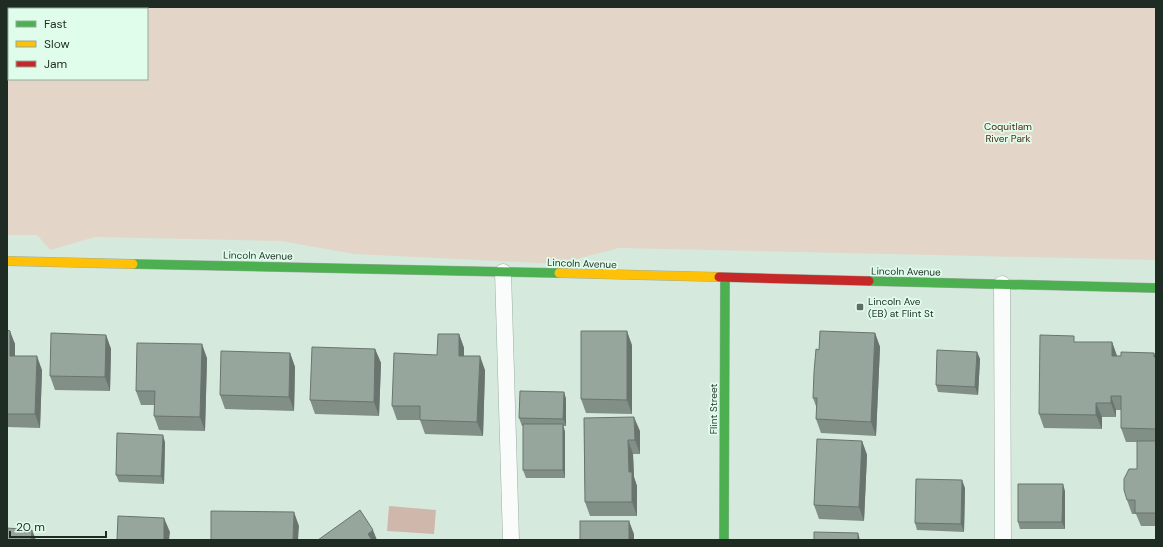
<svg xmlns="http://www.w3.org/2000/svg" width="1163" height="547" font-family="'DM Sans',sans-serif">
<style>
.green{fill:#e3d6c9;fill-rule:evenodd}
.water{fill:#cfb8ab}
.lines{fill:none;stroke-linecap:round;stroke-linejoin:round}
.lane-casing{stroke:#9dada3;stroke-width:17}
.fast-casing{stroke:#9dada3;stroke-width:10}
.slow-casing{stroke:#9dada3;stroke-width:10}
.jam-casing{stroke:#9dada3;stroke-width:10}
.lane{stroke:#f9fcfa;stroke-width:16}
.fast{stroke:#4caf50;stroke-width:9}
.slow{stroke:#ffc107;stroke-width:9}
.jam{stroke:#c62828;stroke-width:9}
.wall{fill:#818f87}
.shaded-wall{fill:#69746e}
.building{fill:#96a69d;stroke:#69746e}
.poi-dot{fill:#5e6e65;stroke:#e0fdec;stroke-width:1.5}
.labels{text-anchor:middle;stroke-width:3.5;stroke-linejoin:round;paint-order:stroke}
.park-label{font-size:10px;fill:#521e0c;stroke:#e0fdec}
.street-label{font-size:10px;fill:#1e2c24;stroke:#e0fdec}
.poi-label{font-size:10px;fill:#1e2c24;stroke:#e0fdec;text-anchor:start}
</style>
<rect width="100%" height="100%" fill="#d5eadd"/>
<!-- green -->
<path class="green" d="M7,7H1156V260L619,248L557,264L354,254L281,241L95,237L50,250L37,235H7ZM9,9H147V79H9Z"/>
<!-- water -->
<polygon class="water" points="389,506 436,510 434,534 387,531"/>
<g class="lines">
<defs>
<g id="lane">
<polyline points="503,272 511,540"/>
<polyline points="1002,284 1003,540"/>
</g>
<g id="fast">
<polyline points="133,264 559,273"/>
<polyline points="869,281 1156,288"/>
<polyline points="724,540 725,278"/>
</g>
<g id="slow">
<polyline points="7,261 133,264"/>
<polyline points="559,273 719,277"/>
</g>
<polyline id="jam" points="719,277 869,281"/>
</defs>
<!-- lane casing -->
<use href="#lane" class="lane-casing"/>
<!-- fast casing -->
<use href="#fast" class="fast-casing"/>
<!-- slow casing -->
<use href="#slow" class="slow-casing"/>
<!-- jam casing -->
<use href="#jam" class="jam-casing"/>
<!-- lane -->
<use href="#lane" class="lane"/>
<!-- fast -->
<use href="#fast" class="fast"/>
<!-- slow -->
<use href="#slow" class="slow"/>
<!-- jam -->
<use href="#jam" class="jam"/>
</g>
<!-- wall -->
<g class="wall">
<polygon points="7,330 15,344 15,356 42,370 40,428 7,427"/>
<polygon points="875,333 880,347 876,436 821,433 816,419 817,409 813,398 819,350"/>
<polygon points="459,334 464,348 464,356 485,370 483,436 425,434 420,420 397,420 392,406 437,355"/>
<polygon points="106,335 111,349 110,391 55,390 50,376"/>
<polygon points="1076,342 1112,342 1117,356 1154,353 1156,357 1156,526 1141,526 1136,514 1132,514 1127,500 1137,469 1137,442 1126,442 1121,428 1121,410 1116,410 1116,417 1102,417 1102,429 1044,428 1039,414"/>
<polygon points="632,345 632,414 586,413 581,399"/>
<polygon points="375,349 381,363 379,416 315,414 310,400"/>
<polygon points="977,352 980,359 978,395 938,392 936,385"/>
<polygon points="290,353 295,367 294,411 225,409 220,395"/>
<polygon points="207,358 205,431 159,430 154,416 155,405 141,405 136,391"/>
<polygon points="564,392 566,399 566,426 563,426 565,432 565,478 526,478 523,470 523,426 522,426 519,418"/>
<polygon points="584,418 640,431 640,454 633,454 634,477 637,486 637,516 590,516 585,502"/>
<polygon points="862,441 867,455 864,521 819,519 814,505"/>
<polygon points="165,442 164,484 119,482 116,475"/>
<polygon points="965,488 964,532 917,530 915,523"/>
<polygon points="1065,491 1065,529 1020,529 1018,522"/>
</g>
<!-- shaded-wall -->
<g class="shaded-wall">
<polygon points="10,331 15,344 15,370 10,356"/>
<polygon points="627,331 632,345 632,414 627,400"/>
<polygon points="875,333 880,347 876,436 871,422"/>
<polygon points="459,334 464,348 464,370 459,356"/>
<polygon points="106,335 111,349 110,391 105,377"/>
<polygon points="1112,342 1117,356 1112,356"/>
<polygon points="202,344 207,358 205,431 200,417"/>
<polygon points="375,349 381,363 379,416 374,402"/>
<polygon points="977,352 980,359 978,395 975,387"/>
<polygon points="290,353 295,367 294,411 289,397"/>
<polygon points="37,356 42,370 40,428 35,414"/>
<polygon points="480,356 485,370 483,436 477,422"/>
<polygon points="564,392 566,399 566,426 563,419"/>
<polygon points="1111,396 1116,410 1116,417 1111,403"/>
<polygon points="1096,403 1102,417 1102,429 1096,415"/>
<polygon points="634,417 640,431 640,454 635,440"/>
<polygon points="563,424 565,432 565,478 563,470"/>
<polygon points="163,435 165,442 164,484 161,476"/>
<polygon points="628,440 633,454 634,477 637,486 637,516 632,502 629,472"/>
<polygon points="862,441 867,455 864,521 859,507"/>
<polygon points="962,480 965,488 964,532 961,524"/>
<polygon points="1063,484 1065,491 1065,529 1062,522"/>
<polygon points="294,512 299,526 298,540 293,540"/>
<polygon points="164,518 170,532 169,540 164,540"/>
<polygon points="629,521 634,534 634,540 629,540"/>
<polygon points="32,530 36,540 31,540"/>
<polygon points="373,530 377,540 370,540 368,534"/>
<polygon points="858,533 860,540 858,540"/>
</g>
<!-- building -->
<g class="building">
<polygon points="7,330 10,331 10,356 37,356 35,414 7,414"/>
<polygon points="581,331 627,331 627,400 581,399"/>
<polygon points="820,331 875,333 871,422 816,419 817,398 813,398 814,372 816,349 819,350"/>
<polygon points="51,333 106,335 105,377 50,376"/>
<polygon points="438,334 459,334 459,356 480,356 477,422 420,420 420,406 392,406 394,353 437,355"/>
<polygon points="1040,335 1074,336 1074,342 1112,342 1112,356 1121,356 1121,352 1154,353 1154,357 1156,357 1156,429 1121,428 1121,396 1111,396 1111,403 1096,403 1096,415 1039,414"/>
<polygon points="137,343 202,344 200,417 154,416 155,391 136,391"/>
<polygon points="312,347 375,349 374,402 310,400"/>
<polygon points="937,350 977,352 975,387 936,385"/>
<polygon points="221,351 290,353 289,397 220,395"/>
<polygon points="520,391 564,392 563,419 519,418"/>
<polygon points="634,417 635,440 628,440 629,472 632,472 632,502 585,502 584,418"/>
<rect x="523" y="424" width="40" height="46"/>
<polygon points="117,433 163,435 161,476 116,475"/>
<polygon points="817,439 862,441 859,507 814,505"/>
<polygon points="1137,441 1156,441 1156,513 1135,513 1135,500 1127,500 1124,490 1124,479 1129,469 1137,469"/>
<polygon points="916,479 962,480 961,524 915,523"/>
<polygon points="1018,484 1063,484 1062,522 1018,522"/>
<polygon points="360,510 373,530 368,534 372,540 318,540"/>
<polygon points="211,511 294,512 293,540 211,540"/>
<polygon points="118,516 164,518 164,540 117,540"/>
<rect x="580" y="521" width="49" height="19"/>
<polygon points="7,528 32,530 31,540 7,540"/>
<polygon points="814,532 858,533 858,540 814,540"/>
</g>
<!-- markers -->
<rect class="poi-dot" x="856" y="303" width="8" height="8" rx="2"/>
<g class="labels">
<!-- park labels -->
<g class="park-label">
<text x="1008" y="130">Coquitlam<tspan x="1008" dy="12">River Park</tspan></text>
</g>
<!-- street labels -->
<g class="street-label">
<text transform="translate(258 255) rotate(1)" y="4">Lincoln Avenue</text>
<text transform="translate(582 263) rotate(2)" y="4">Lincoln Avenue</text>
<text transform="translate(906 271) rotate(1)" y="4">Lincoln Avenue</text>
<text transform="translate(713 409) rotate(-90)" y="4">Flint Street</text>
</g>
<!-- poi labels -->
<g class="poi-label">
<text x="868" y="305">Lincoln Ave<tspan x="868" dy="12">(EB) at Flint St</tspan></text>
</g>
</g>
<!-- border -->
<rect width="1163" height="547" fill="none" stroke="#1e2c24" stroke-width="16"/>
<!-- legend -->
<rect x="8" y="8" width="140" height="72" fill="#e0fdec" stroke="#92a99c"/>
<rect x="16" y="21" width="20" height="6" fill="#4caf50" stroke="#92a99c"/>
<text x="44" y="28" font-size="12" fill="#1e2c24">Fast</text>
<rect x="16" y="41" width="20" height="6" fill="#ffc107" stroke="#92a99c"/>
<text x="44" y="48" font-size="12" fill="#1e2c24">Slow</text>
<rect x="16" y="61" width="20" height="6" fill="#c62828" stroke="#92a99c"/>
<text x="44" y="68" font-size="12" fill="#1e2c24">Jam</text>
<!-- scale -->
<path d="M10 531v6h96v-6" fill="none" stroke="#1e2c24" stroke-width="2"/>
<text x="16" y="531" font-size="12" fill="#1e2c24" stroke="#e0fdec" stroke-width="3" paint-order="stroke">20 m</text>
</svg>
